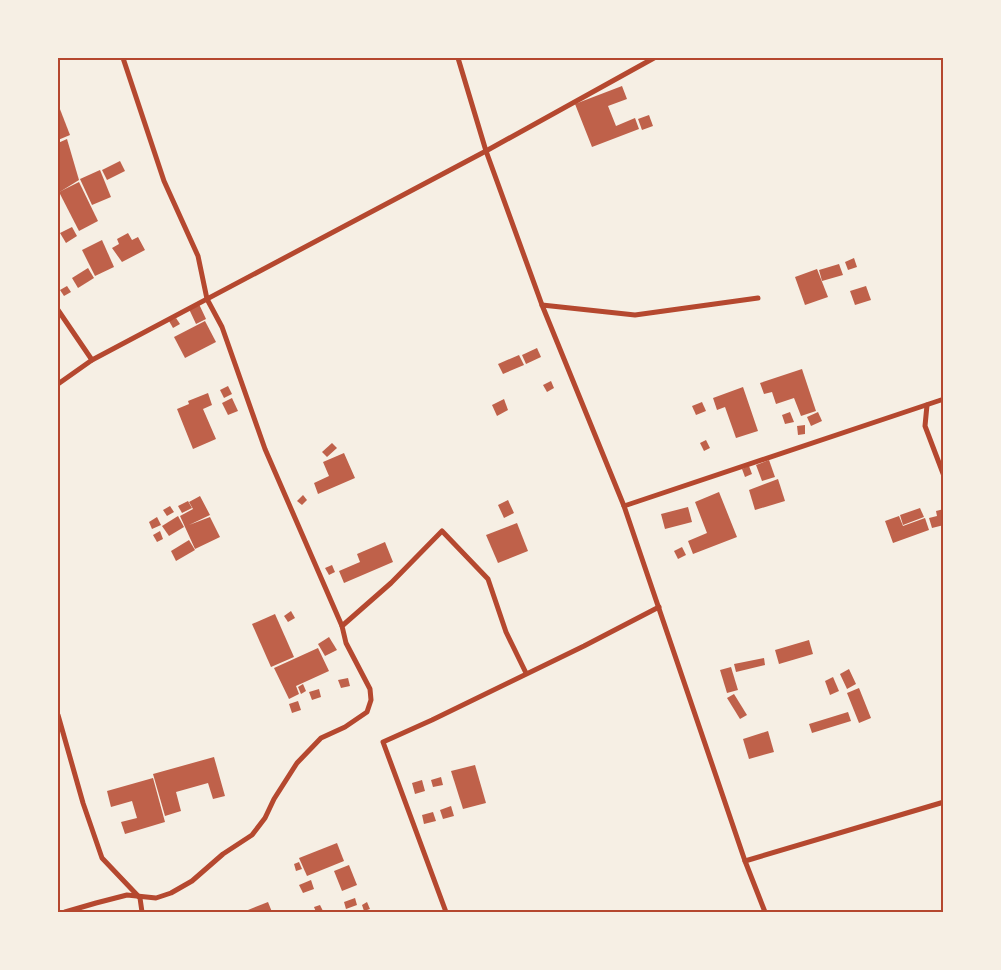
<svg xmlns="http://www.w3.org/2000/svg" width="1001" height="970" font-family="Raleway,sans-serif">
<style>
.building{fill:#bf614a}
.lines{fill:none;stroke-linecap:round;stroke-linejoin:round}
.minor{stroke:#b5482f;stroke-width:5}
.neatline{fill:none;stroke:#b5482f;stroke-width:2}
</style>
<rect width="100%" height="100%" fill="#f6efe4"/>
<!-- building -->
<g class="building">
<polygon points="622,86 627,99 608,106 616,126 635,118 639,129 592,147 575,104"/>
<polygon points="58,104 70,135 58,140"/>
<polygon points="649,115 653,126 642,130 638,119"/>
<polygon points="67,139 79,180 58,193 58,143"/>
<polygon points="120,161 125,171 107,180 102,170"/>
<polygon points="100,170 111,197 92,205 80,179"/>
<polygon points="79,182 98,221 79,231 59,192"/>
<polygon points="72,227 77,236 66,243 60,233"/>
<polygon points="128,233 132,240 138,237 145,250 122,262 112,248 119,244 117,239"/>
<polygon points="102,240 114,267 95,276 82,250"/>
<polygon points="854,258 857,267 848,270 845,262"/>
<polygon points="839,264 843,275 822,281 819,270"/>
<polygon points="88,268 94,278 78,288 72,278"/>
<polygon points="817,269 828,297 805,305 795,277"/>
<polygon points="67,286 71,292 64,296 60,290"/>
<polygon points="866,286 871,300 855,305 850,291"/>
<polygon points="199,304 206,319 196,324 189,309"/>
<polygon points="176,318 180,324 173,328 169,321"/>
<polygon points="205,321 216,342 185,358 174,337"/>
<polygon points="537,348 541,357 526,364 522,355"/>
<polygon points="519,355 524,365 503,374 498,364"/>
<polygon points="802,369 816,411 801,416 794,398 776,404 772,392 764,394 760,383"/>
<polygon points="551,381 554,388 547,392 543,385"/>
<polygon points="228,386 232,394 224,398 220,390"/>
<polygon points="743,387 758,431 736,438 725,407 717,410 713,398"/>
<polygon points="208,393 212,405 203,409 216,439 193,449 177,409 189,404 188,401"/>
<polygon points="232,398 238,411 228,415 222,403"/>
<polygon points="504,399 508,410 497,416 492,405"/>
<polygon points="702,402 706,411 696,415 692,406"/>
<polygon points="790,412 794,422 785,424 782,415"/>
<polygon points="818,412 822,421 811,426 807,417"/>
<polygon points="805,425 805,434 798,435 797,426"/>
<polygon points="706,440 710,448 704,451 700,443"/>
<polygon points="332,443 337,448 327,457 322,452"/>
<polygon points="344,453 355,478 318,494 314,483 329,476 323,462"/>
<polygon points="769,460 775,477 762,481 756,465"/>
<polygon points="749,466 752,474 745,477 742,469"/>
<polygon points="778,479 785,501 755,510 749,490"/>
<polygon points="719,492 737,537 693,554 688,541 707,533 695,502"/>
<polygon points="303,495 307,500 302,505 297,501"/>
<polygon points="200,496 210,515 189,525 210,517 220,537 195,549 180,516 193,509 189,502"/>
<polygon points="508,500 514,513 504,518 498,505"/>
<polygon points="188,501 192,508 182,513 178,506"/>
<polygon points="170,506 174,512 167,516 163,510"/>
<polygon points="688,507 692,522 665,529 661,514"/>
<polygon points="920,508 924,517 903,525 900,515"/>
<polygon points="944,509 944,525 932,528 929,518 937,516 936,511"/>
<polygon points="178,516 184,527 169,536 162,526"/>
<polygon points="899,516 903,526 925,518 929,530 893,543 885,521"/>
<polygon points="157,517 161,525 152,529 149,522"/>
<polygon points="517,523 528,551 498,563 486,535"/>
<polygon points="160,531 163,539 157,542 153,535"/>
<polygon points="189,540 195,550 176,561 171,551"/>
<polygon points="385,542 393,562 344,583 339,571 360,562 357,554"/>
<polygon points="682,547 686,555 678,559 674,551"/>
<polygon points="332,565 335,572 329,575 325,568"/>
<polygon points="291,611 295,618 288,622 284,616"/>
<polygon points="275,614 294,657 271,667 252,624"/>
<polygon points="329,637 337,650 325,656 318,644"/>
<polygon points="809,640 813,654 779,664 775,650"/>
<polygon points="318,648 329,671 296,686 299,694 289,699 274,668"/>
<polygon points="764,658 765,665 736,672 734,664"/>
<polygon points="731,667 738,690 727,693 720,670"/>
<polygon points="849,669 856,684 847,689 840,674"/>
<polygon points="833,677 839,691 830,695 825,681"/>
<polygon points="348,678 350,686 341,688 338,680"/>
<polygon points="303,684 306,691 301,694 298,687"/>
<polygon points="859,688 871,718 859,723 847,693"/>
<polygon points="319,689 321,697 312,700 309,692"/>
<polygon points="734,694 747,715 740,719 727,698"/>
<polygon points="298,701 301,710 292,713 289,704"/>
<polygon points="848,712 851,721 812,733 809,724"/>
<polygon points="768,731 774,752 749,759 743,739"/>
<polygon points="214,757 225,796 213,799 208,783 176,792 181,811 165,816 153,774"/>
<polygon points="475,765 486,803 463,809 451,771"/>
<polygon points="441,777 443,785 433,787 431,780"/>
<polygon points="153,778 165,822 125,834 121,822 137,818 132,801 111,807 107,791"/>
<polygon points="422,780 425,791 415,794 412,783"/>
<polygon points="451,806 454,816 443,819 440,810"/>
<polygon points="433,812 436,821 424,824 422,815"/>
<polygon points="337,843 344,861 307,876 299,858"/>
<polygon points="299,862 302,869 296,871 294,864"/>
<polygon points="349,865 357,885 342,891 334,871"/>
<polygon points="311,880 314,889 303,893 299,885"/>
<polygon points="355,898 357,905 346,909 344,902"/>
<polygon points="268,902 272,912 243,912"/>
<polygon points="367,902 370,909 364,911 362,905"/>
<polygon points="320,905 323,911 316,912 314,907"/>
</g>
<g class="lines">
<!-- minor -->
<g class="minor">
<polyline points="123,58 164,181 198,256 207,299 222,327 265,449 342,626"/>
<polyline points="458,58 486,151 542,305 624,506 745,861 765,912"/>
<polyline points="542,305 635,315 758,298"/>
<polyline points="58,310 92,360"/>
<polyline points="58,384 92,360 486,151 654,58"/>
<polyline points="927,405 925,426 944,476"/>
<polyline points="624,506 944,399"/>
<polyline points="58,715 83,803 102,858 140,898 142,912"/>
<polyline points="745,861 944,802"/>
<polyline points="65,912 96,903 127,895 156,898 171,893 192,881 223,854 252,835 265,818 274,799 297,763 321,738 345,727 367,712 371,700 370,689 346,643 342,626 391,583 442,531 488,579 506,632 526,673"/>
<polyline points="446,912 383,742 432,720 584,646 659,607"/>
</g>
</g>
<!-- border -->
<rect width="1001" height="970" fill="none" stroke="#f6efe4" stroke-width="118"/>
<rect x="59" y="59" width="883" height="852" class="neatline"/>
</svg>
